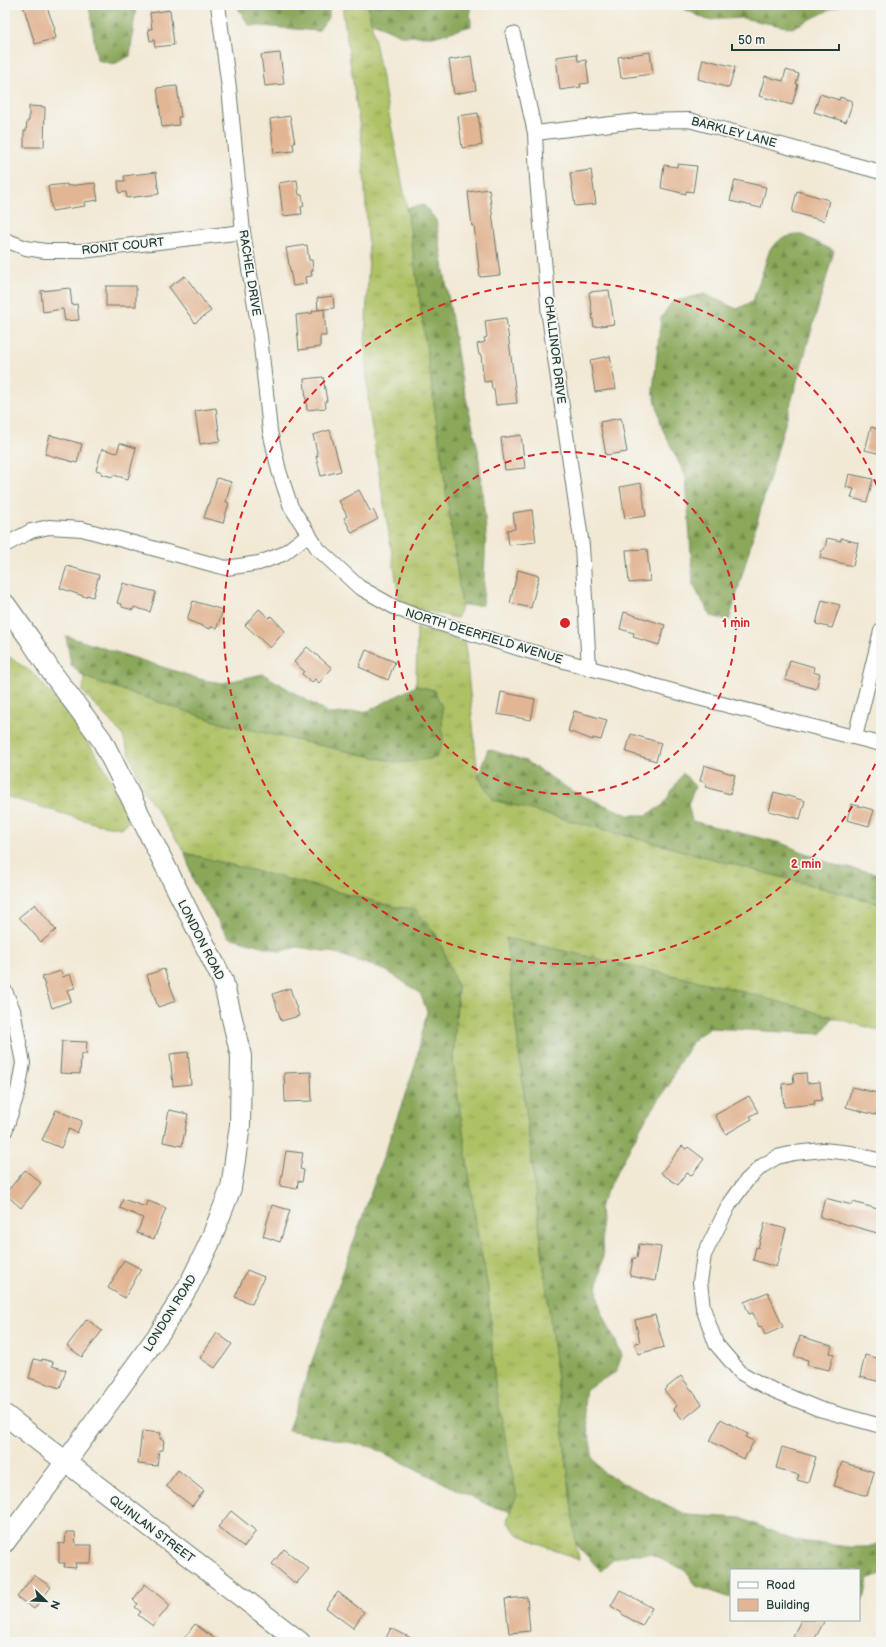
<svg xmlns="http://www.w3.org/2000/svg" width="886" height="1647" font-family="'Balsamiq Sans',sans-serif">
<style>
.grass{fill:url(#grass-tufts);stroke:#667f4c}
.forest{fill:url(#forest-firs);stroke:#547247}
.building{fill:#e2b694}
.lines{fill:none;stroke-linecap:round;stroke-linejoin:round}
.street-casing{stroke:#69796c;stroke-width:16}
.secondary-casing{stroke:#69796c;stroke-width:22}
.street{stroke:#fff;stroke-width:14}
.secondary{stroke:#fff;stroke-width:20}
.ring{fill:none;stroke:#d62828;stroke-width:2;stroke-dasharray:7 5}
.labels{text-anchor:middle;stroke-width:3.5;stroke-linejoin:round;paint-order:stroke}
.street-label{font-size:12px;fill:#1f3d34;stroke:#f6f6f2}
.centre{fill:#d62828;stroke:#f6f6f2;stroke-width:2}
.ring-label{font-size:12px;text-anchor:middle;font-weight:bold;fill:#d62828;stroke:#f6f6f2;stroke-width:3.5;stroke-linejoin:round;paint-order:stroke}
</style>
<defs>
<pattern id="grass-tufts" width="24" height="20" patternUnits="userSpaceOnUse"><rect width="24" height="20" fill="#aec165"/><path d="M3 7l-1-3M5 7V3M7 7l1-3M15 17l-1-3M17 17v-4M19 17l1-3" fill="none" stroke="#8d9e54"/></pattern>
<pattern id="forest-firs" width="22" height="20" patternUnits="userSpaceOnUse"><rect width="22" height="20" fill="#8aa75a"/><path d="M5 1l3.5 6h-7zM16 11l3.5 6h-7z" fill="#70894b"/></pattern>
</defs>
<rect width="100%" height="100%" fill="#f6f6f2"/>
<filter id="ink" filterUnits="userSpaceOnUse"><feTurbulence type="fractalNoise" baseFrequency=".025" numOctaves="2"/><feDisplacementMap in="SourceGraphic" scale="8" xChannelSelector="R" yChannelSelector="G"/><feConvolveMatrix kernelMatrix="1 2 1 2 8 2 1 2 1" color-interpolation-filters="sRGB"/></filter>
<filter id="wash" filterUnits="userSpaceOnUse"><feTurbulence type="fractalNoise" baseFrequency=".012" numOctaves="4" result="noise"/><feDisplacementMap in="SourceGraphic" scale="16" xChannelSelector="R" yChannelSelector="G"/><feGaussianBlur stdDeviation="0.9" result="paint"/><feColorMatrix in="noise" values="0 0 0 0 0 0 0 0 0 0 0 0 0 0 0 0 0 1.4 0 .05"/><feComposite in="paint" operator="in"/></filter>
<g filter="url(#wash)">
<rect width="100%" height="100%" fill="#f2e9d5"/>
<!-- grass -->
<g class="grass">
<polygon points="342,5 368,5 407,208 462,606 457,618 410,607 399,598 369,410 365,346 369,254 362,144"/>
<polygon points="417,628 465,642 478,777 494,800 881,904 881,1031 729,988 506,939 576,1544 579,1560 517,1534 507,1521 510,1511 495,1386 488,1288 477,1231 453,1061 458,988 415,909 396,907 185,853 143,789 122,734 83,692 84,677 224,724 400,763 434,690 416,686"/>
<polygon points="5,654 34,674 74,721 103,765 130,820 122,828 97,824 5,796"/>
</g>
<!-- forest -->
<g class="forest">
<polygon points="89,5 136,5 130,56 114,64 97,60"/>
<polygon points="236,5 329,5 329,17 318,31 249,25"/>
<polygon points="368,5 464,5 470,8 471,26 437,36 403,36 371,22"/>
<polygon points="676,5 840,5 792,28 742,18 707,20"/>
<polygon points="424,205 436,220 461,376 478,450 486,529 483,605 462,606 407,208"/>
<polygon points="800,234 834,251 729,621 711,616 693,585 686,477 662,428 653,390 661,318 672,302 704,294 737,309 753,301 770,249 782,238"/>
<polygon points="66,636 203,680 223,683 263,674 330,714 368,711 416,686 434,690 442,707 443,742 436,758 400,763 224,724 84,677 71,665"/>
<polygon points="488,749 526,761 572,791 628,815 647,815 663,805 683,773 695,787 688,804 692,821 781,843 837,866 881,874 881,904 494,800 478,777"/>
<polygon points="185,853 396,907 415,909 438,937 458,988 453,1061 477,1231 488,1288 495,1386 517,1496 510,1511 490,1506 372,1447 288,1430 415,1066 427,1011 420,993 387,971 335,953 298,947 280,951 228,937 194,883"/>
<polygon points="506,938 729,988 833,1017 821,1034 710,1028 695,1038 677,1066 671,1082 642,1125 600,1204 603,1257 597,1290 600,1308 622,1355 616,1372 586,1389 584,1406 593,1459 604,1473 687,1515 741,1518 793,1540 849,1547 867,1547 881,1543 881,1574 868,1579 865,1596 859,1604 859,1570 731,1570 731,1598 696,1586 685,1570 650,1554 631,1554 614,1559 601,1571 576,1544"/>
</g>
<g id="blocks">
<!-- building -->
<g class="building">
<polygon points="23,5 46,5 55,29 54,30 56,38 35,44"/>
<polygon points="170,10 174,45 155,47 154,40 150,41 148,29 152,29 150,13"/>
<polygon points="650,52 653,74 621,78 618,57"/>
<polygon points="280,53 284,84 265,86 261,55"/>
<polygon points="577,54 578,61 586,60 589,83 580,84 581,87 560,90 556,57"/>
<polygon points="471,56 476,90 454,94 449,60"/>
<polygon points="703,59 735,67 729,88 698,79"/>
<polygon points="786,70 799,74 796,84 798,84 792,105 759,96 765,76 783,81"/>
<polygon points="177,86 181,117 178,117 179,125 162,127 157,88"/>
<polygon points="820,94 839,100 840,97 852,101 851,103 852,104 846,122 814,112"/>
<polygon points="29,106 45,107 44,147 24,147 24,131 26,131 27,121 29,121"/>
<polygon points="478,113 482,145 462,148 458,116"/>
<polygon points="290,116 295,143 293,143 294,151 274,153 270,119"/>
<polygon points="677,164 697,166 693,192 686,191 686,194 661,188 664,165 677,167"/>
<polygon points="591,170 596,204 575,206 570,173"/>
<polygon points="156,172 159,194 127,198 126,192 119,193 118,181 125,181 124,176"/>
<polygon points="297,180 299,195 302,195 304,206 301,207 302,214 283,216 279,183"/>
<polygon points="735,180 766,187 761,208 730,201"/>
<polygon points="95,183 98,200 84,202 85,206 52,211 48,186 67,184 67,186"/>
<polygon points="489,189 500,275 480,277 474,225 472,226 468,192"/>
<polygon points="797,191 829,200 824,221 792,212"/>
<polygon points="307,245 309,260 312,260 313,271 311,271 312,276 305,277 306,284 293,286 286,248"/>
<polygon points="185,276 211,311 195,323 169,287"/>
<rect x="106" y="286" width="30" height="20"/>
<polygon points="70,288 72,305 77,304 79,320 65,321 63,309 43,312 41,291"/>
<polygon points="609,290 614,324 594,327 589,292"/>
<polygon points="333,296 334,308 318,310 317,298"/>
<polygon points="324,309 326,336 320,336 320,347 299,350 296,315 313,313 312,311"/>
<polygon points="506,318 517,403 496,405 494,389 492,389 491,381 484,382 481,355 479,355 477,344 485,342 484,338 487,337 485,321"/>
<polygon points="610,356 616,389 595,392 590,360"/>
<polygon points="323,377 327,401 325,401 326,408 307,410 304,379"/>
<polygon points="216,408 220,441 200,444 195,411"/>
<polygon points="621,418 627,452 606,455 600,422"/>
<polygon points="871,427 881,430 881,454 865,450"/>
<polygon points="330,430 341,471 321,476 316,456 318,456 313,435"/>
<polygon points="50,435 82,444 77,463 45,454"/>
<polygon points="521,435 525,468 505,470 501,438"/>
<polygon points="120,443 136,448 128,479 113,475 113,477 101,474 102,472 96,470 102,449 117,453"/>
<polygon points="849,474 873,479 867,502 851,498 854,489 846,487"/>
<polygon points="217,478 231,482 226,502 229,503 223,523 204,518"/>
<polygon points="641,483 646,516 625,519 620,487"/>
<polygon points="359,490 370,511 373,510 378,519 352,533 344,518 347,516 339,501"/>
<polygon points="532,510 536,542 509,545 507,530 515,529 513,513"/>
<polygon points="827,538 841,541 841,538 858,543 853,566 820,558 822,550 825,548"/>
<polygon points="647,549 650,581 629,583 626,550"/>
<polygon points="67,566 99,575 93,597 87,595 86,597 60,588"/>
<polygon points="518,570 539,576 531,608 510,603"/>
<polygon points="123,583 156,592 150,612 134,607 133,610 122,607 122,604 117,603"/>
<polygon points="822,600 840,605 832,628 816,624"/>
<polygon points="193,601 223,610 217,628 211,627 210,629 187,620"/>
<polygon points="259,609 269,618 271,616 285,631 270,648 245,625"/>
<polygon points="624,612 665,625 659,645 633,637 634,633 620,629"/>
<polygon points="307,647 332,668 319,683 315,679 312,682 302,674 304,671 294,662"/>
<polygon points="366,650 395,662 388,680 359,667"/>
<polygon points="790,660 814,667 813,672 820,674 816,689 785,680"/>
<polygon points="501,692 535,699 531,720 497,714"/>
<polygon points="574,711 607,720 601,740 593,738 593,740 568,731"/>
<polygon points="631,734 661,743 656,761 626,752"/>
<polygon points="704,765 735,775 730,794 705,787 707,783 700,781"/>
<polygon points="774,792 805,801 800,819 769,811"/>
<polygon points="851,804 874,810 869,826 847,820"/>
<polygon points="35,904 56,930 41,942 19,917"/>
<polygon points="164,969 176,1001 158,1007 147,975"/>
<polygon points="61,971 63,977 70,974 75,988 67,990 71,1001 52,1008 42,977"/>
<polygon points="290,988 299,1016 281,1021 273,994"/>
<polygon points="62,1041 87,1042 86,1054 81,1054 80,1074 60,1073"/>
<polygon points="188,1052 191,1084 173,1086 170,1054"/>
<polygon points="311,1072 312,1101 285,1102 284,1073"/>
<polygon points="806,1073 807,1083 820,1082 822,1100 814,1101 815,1104 784,1107 782,1084 794,1083 793,1074"/>
<polygon points="852,1087 881,1094 881,1114 876,1113 875,1115 846,1107"/>
<polygon points="749,1096 758,1112 750,1116 752,1119 726,1134 715,1115"/>
<polygon points="56,1110 82,1121 77,1133 69,1129 61,1148 42,1140"/>
<polygon points="169,1110 188,1114 182,1146 163,1142"/>
<polygon points="682,1146 686,1149 688,1147 704,1159 691,1176 687,1173 678,1185 661,1173"/>
<polygon points="286,1151 303,1153 300,1169 304,1170 302,1182 298,1181 297,1189 280,1186"/>
<polygon points="25,1170 41,1183 21,1208 5,1194"/>
<polygon points="825,1198 852,1205 853,1202 881,1210 881,1234 820,1217"/>
<polygon points="123,1199 146,1207 148,1201 166,1208 154,1239 137,1233 143,1218 120,1208"/>
<polygon points="272,1205 290,1210 280,1242 263,1236"/>
<polygon points="765,1223 786,1229 776,1267 753,1260 756,1247 758,1248"/>
<polygon points="639,1244 661,1247 655,1281 630,1276 633,1258 637,1258"/>
<polygon points="124,1260 141,1269 125,1298 108,1288"/>
<polygon points="247,1270 264,1277 252,1304 235,1297"/>
<polygon points="768,1292 783,1327 765,1335 761,1326 759,1327 753,1313 749,1314 744,1302"/>
<polygon points="655,1315 664,1347 638,1354 635,1343 640,1342 635,1320"/>
<polygon points="87,1319 102,1331 82,1357 67,1346"/>
<polygon points="217,1333 232,1344 215,1368 200,1358"/>
<polygon points="800,1336 832,1346 830,1353 834,1354 829,1370 807,1365 808,1360 794,1356"/>
<polygon points="865,1355 881,1359 881,1382 860,1377"/>
<polygon points="34,1359 42,1361 42,1359 53,1362 52,1366 66,1370 60,1388 29,1378"/>
<polygon points="681,1376 702,1404 683,1420 674,1409 677,1406 664,1390"/>
<polygon points="721,1419 748,1434 746,1437 754,1441 744,1459 710,1441"/>
<polygon points="142,1431 161,1433 160,1439 164,1440 163,1450 159,1450 157,1466 138,1464"/>
<polygon points="782,1447 816,1457 808,1483 797,1480 799,1475 776,1468"/>
<polygon points="842,1462 874,1472 867,1496 834,1486"/>
<polygon points="178,1470 204,1491 192,1506 166,1486"/>
<polygon points="231,1511 256,1531 244,1547 218,1527"/>
<polygon points="66,1532 75,1532 76,1545 92,1545 91,1563 75,1563 76,1568 64,1567 65,1563 59,1563 59,1543 65,1544"/>
<polygon points="284,1549 309,1569 296,1584 272,1564"/>
<polygon points="34,1575 51,1587 34,1609 17,1597"/>
<polygon points="145,1584 170,1605 153,1626 138,1615 141,1612 135,1607 138,1604 133,1600"/>
<polygon points="620,1590 652,1608 642,1626 622,1614 622,1613 611,1606"/>
<polygon points="338,1592 364,1612 353,1628 326,1608"/>
<polygon points="527,1597 530,1631 509,1633 505,1599"/>
<polygon points="801,1620 825,1620 813,1642 806,1642 793,1636"/>
<polygon points="195,1624 219,1642 181,1642"/>
<polygon points="391,1628 419,1642 384,1642"/>
</g>
</g>
</g>
<g filter="url(#ink)">
<use href="#blocks" fill-opacity="0" stroke="#69796c" stroke-width="1"/>
<g class="lines">
<defs>
<g id="street">
<polyline points="218,5 229,88 243,232 260,336 270,431 279,471 291,507 318,549 359,587 396,608 419,617 521,649 698,698 881,744"/>
<polyline points="513,34 535,133 537,179 549,316 582,546 589,668"/>
<polyline points="535,133 637,121 689,120 881,172"/>
<polyline points="5,240 26,248 45,251 82,251 243,232"/>
<polyline points="5,545 31,531 49,527 82,529 226,568 259,563 283,554 309,534"/>
<polyline points="855,737 881,631"/>
<polyline points="5,991 13,1010 23,1063 18,1091 5,1131"/>
<polyline points="881,1161 851,1153 823,1150 794,1153 777,1157 762,1166 747,1180 729,1205 704,1255 700,1282 703,1308 716,1344 741,1373 766,1387 819,1409 881,1426"/>
</g>
<g id="secondary">
<polyline points="5,604 30,639 50,670 102,740 223,981 241,1056 240,1125 231,1188 209,1244 189,1285 161,1331 65,1463 5,1542"/>
<polyline points="5,1415 300,1642"/>
</g>
</defs>
<!-- street casing -->
<use href="#street" class="street-casing"/>
<!-- secondary casing -->
<use href="#secondary" class="secondary-casing"/>
<!-- street -->
<use href="#street" class="street"/>
<!-- secondary -->
<use href="#secondary" class="secondary"/>
</g>
</g>
<!-- distance rings -->
<g class="ring">
<circle cx="565" cy="623" r="171"/>
<path d="M880 753A341 341 0 1 1 880 493"/>
</g>
<g class="labels">
<!-- street labels -->
<g class="street-label">
<text transform="translate(734 132) rotate(15)" y="4">BARKLEY LANE</text>
<text transform="translate(123 246) rotate(-6)" y="4">RONIT COURT</text>
<text transform="translate(250 273) rotate(81)" y="4">RACHEL DRIVE</text>
<text transform="translate(555 350) rotate(83)" y="4">CHALLINOR DRIVE</text>
<text transform="translate(484 636) rotate(17)" y="4">NORTH DEERFIELD AVENUE</text>
<text transform="translate(201 940) rotate(63)" y="4">LONDON ROAD</text>
<text transform="translate(170 1313) rotate(-58)" y="4">LONDON ROAD</text>
<text transform="translate(152 1529) rotate(37)" y="4">QUINLAN STREET</text>
</g>
</g>
<circle cx="565" cy="623" r="6" class="centre"/>
<g class="ring-label">
<text x="736" y="627">1 min</text>
<text x="806" y="868">2 min</text>
</g>
<!-- margin -->
<rect width="886" height="1647" fill="none" stroke="#f6f6f2" stroke-width="20"/>
<!-- legend -->
<rect x="730" y="1569" width="130" height="52" fill="#f6f6f2" stroke="#a0aca6"/>
<rect x="738" y="1582" width="20" height="6" fill="#ffffff" stroke="#a0aca6"/>
<text x="766" y="1589" font-size="12" fill="#1f3d34">Road</text>
<rect x="738" y="1599" width="20" height="12" fill="#e2b694" stroke="#a0aca6"/>
<text x="766" y="1609" font-size="12" fill="#1f3d34">Building</text>
<!-- north arrow -->
<g transform="translate(46 1601) rotate(113)" stroke="#f6f6f2" stroke-width="3" paint-order="stroke">
<path d="M0-3L7 15L0 10L-7 15Z" fill="#1f3d34"/>
<text y="-6" font-size="11" font-weight="bold" text-anchor="middle" fill="#1f3d34">N</text>
</g>
<!-- scale -->
<path d="M732 44v6h107v-6" fill="none" stroke="#1f3d34" stroke-width="2"/>
<text x="738" y="44" font-size="12" fill="#1f3d34" stroke="#f6f6f2" stroke-width="3" paint-order="stroke">50 m</text>
</svg>
